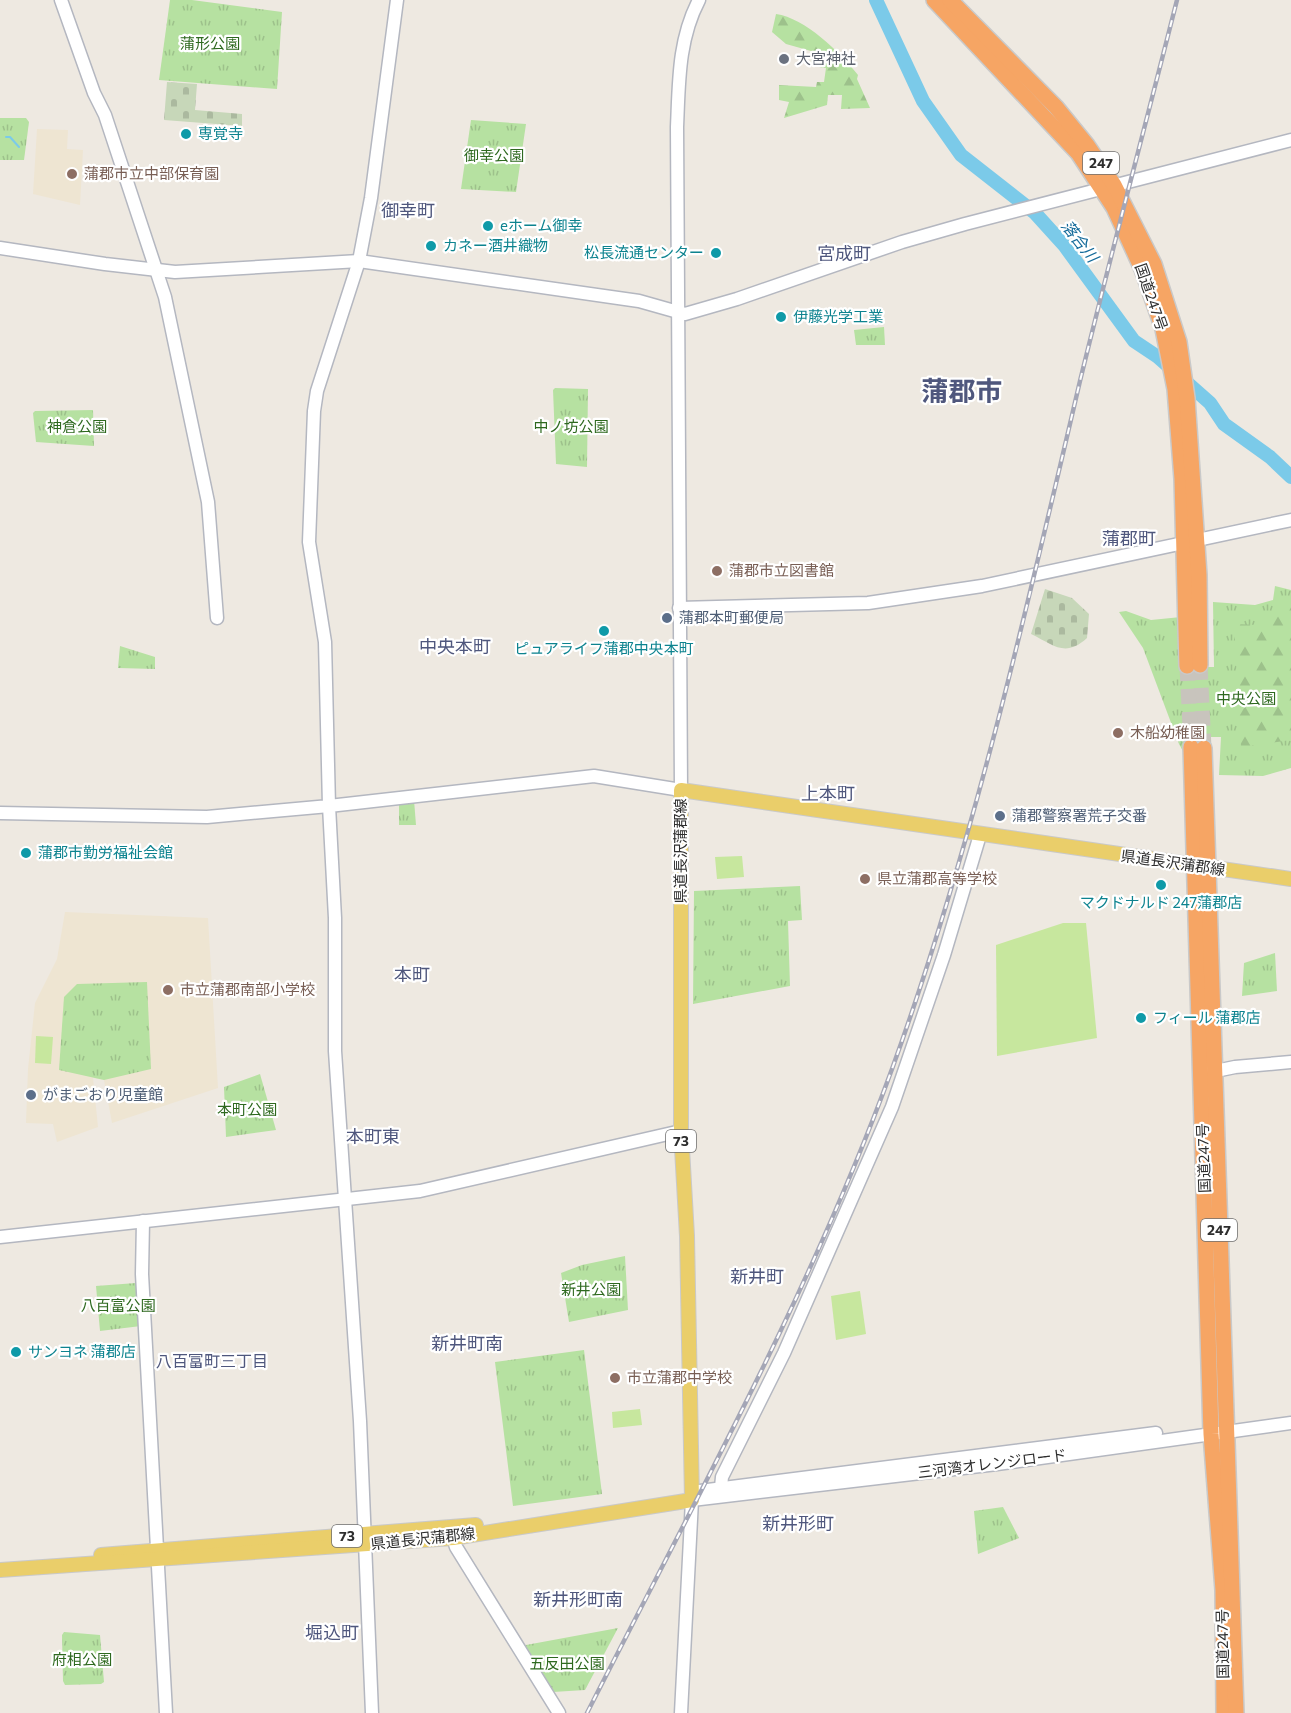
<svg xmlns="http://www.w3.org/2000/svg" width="1291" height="1713" font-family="Commissioner,'Noto Sans JP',sans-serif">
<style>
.education{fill:#eee5d2}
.grass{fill:url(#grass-tufts)}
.forest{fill:url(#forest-firs)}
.cemetery{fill:url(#cemetery-stones)}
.pitch{fill:#c7e79e}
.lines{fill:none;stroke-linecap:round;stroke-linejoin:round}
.stream{stroke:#7bcae9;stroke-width:2}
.river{stroke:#7bcae9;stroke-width:14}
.highway-tunnel{stroke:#c8c4bd;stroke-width:15;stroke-dasharray:15 8;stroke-linecap:butt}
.secondary-casing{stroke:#b4b7c0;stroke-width:15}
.primary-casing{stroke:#c9c9c9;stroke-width:16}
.highway-casing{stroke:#c9c9c9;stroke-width:18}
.secondary{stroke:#fff;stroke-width:12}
.primary{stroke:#eace6a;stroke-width:14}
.highway{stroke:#f6a564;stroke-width:15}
.rail-casing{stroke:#a4a6b6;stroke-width:4.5}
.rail{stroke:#fff;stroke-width:2;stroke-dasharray:7;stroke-linecap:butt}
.worship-dot{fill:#6b7280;stroke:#fff;stroke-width:2}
.culture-dot{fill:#0f9aa8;stroke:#fff;stroke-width:2}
.education-dot{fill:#8d6e63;stroke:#fff;stroke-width:2}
.service-dot{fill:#5c6f8a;stroke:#fff;stroke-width:2}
.labels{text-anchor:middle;stroke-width:4.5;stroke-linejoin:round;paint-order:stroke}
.shield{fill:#fff;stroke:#6d6d6d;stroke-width:1.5}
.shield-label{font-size:14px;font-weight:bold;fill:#2e2e2e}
.park-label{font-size:15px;fill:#2e691f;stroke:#fff}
.worship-label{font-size:15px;fill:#5b616d;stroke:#fff;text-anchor:start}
.culture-label{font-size:15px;fill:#0d838f;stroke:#fff;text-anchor:start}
.education-label{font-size:15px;fill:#785e54;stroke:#fff;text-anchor:start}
.street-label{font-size:15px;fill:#2e2e2e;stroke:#fff}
.service-label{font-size:15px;fill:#4e5e75;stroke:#fff;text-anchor:start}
.water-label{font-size:16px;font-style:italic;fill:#156b9a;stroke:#fff}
.neighbourhood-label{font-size:16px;fill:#4f577d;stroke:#fff}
.quarter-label{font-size:18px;fill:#4f577d;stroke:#fff}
.town-label{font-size:27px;font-weight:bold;fill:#4f577d;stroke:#fff}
</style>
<defs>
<pattern id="grass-tufts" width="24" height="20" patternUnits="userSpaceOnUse" patternTransform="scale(1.5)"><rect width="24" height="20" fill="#b6e1a1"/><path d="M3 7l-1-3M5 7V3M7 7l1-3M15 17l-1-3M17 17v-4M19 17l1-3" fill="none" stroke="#9dc18b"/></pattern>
<pattern id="forest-firs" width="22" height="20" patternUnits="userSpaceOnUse" patternTransform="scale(1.5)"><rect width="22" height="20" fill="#b6e1a1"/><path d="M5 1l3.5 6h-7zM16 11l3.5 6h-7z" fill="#9dc18b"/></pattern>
<pattern id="cemetery-stones" width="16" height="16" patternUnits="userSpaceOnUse" patternTransform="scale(1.5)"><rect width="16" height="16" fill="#c7d7b9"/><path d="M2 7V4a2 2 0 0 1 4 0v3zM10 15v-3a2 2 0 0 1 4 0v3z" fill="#abb99f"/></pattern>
</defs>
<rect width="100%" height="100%" fill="#eee9e1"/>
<!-- education -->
<g class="education">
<polygon points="37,129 68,130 67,149 83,150 80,205 33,194"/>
<polygon points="65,912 208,918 218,1088 112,1123 104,1080 93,1078 98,1127 57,1142 53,1124 26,1123 28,1069 35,1003 57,959"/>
</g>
<!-- grass -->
<g class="grass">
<polygon points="170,0 192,0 282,12 277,89 159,80"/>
<polygon points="0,118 26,118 29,122 24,160 0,160"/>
<polygon points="471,120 526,124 516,192 461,189"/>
<polygon points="884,327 885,345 856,345 854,330"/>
<polygon points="555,388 588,389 587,467 556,464 553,390"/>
<polygon points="93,410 94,446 36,442 33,413 35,411"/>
<polygon points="1275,586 1291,590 1291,768 1263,776 1219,775 1221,737 1185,737 1185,755 1179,744 1143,648 1119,612 1126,611 1151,620 1181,617 1181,667 1214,667 1213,602 1255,605 1273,600"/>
<polygon points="120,646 155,657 155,669 118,668"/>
<polygon points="414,800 416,825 399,825 399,803"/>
<polygon points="800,886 802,920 788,921 790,986 693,1004 694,891"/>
<polygon points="1275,953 1277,991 1242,996 1244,963"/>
<polygon points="147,982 151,1069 104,1080 59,1070 64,997 77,984"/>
<polygon points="260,1074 276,1130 226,1137 224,1087"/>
<polygon points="625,1256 628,1310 569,1322 561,1273 582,1265"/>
<polygon points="136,1283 141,1326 100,1331 96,1286"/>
<polygon points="584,1350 602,1494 513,1506 495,1362"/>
<polygon points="1003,1507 1019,1538 978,1554 974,1511"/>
<polygon points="618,1628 585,1690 553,1692 524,1649 526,1645"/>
<polygon points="64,1632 100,1635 104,1682 101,1684 65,1685 63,1681 62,1635"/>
</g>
<!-- forest -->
<g class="forest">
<path d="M776,14C805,18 840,52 858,75L857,79L870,108L841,109L842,95H828L827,105L784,118L789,102L779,100V85L816,87L817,82H824L826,68L812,66L811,51L786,44L772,32Z"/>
<polygon points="1288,605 1291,605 1291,740 1241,747 1234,624 1258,625 1286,613"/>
</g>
<!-- cemetery -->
<g class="cemetery">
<polygon points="167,82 197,84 195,110 242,114 242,126 164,120"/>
<path d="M1045,589L1072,598L1089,614L1087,638C1065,658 1054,645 1031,634Z"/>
</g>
<!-- pitch -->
<g class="pitch">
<polygon points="742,856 744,877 717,879 715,857"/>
<polygon points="1063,923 1086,923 1097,1038 997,1056 996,945"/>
<polygon points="36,1036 53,1037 51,1064 35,1063"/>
<polygon points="860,1291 866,1334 836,1340 831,1296"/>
<polygon points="640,1409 642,1425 613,1428 612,1412"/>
</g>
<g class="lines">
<!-- stream -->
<polyline class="stream" points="6,137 10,137 19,147"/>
<!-- river -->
<polyline class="river" points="876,0 923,101 961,155 1035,213 1064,245 1134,341 1158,357 1210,403 1224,424 1270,457 1291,477"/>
<!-- highway-tunnel -->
<g class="highway-tunnel">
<polyline points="1200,665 1204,748"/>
<polyline points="1187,666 1191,747"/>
</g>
<defs>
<g id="secondary">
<polyline points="61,0 94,93 105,115 165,297 208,502 217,618"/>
<polyline points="0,248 105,264 175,272 359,261 639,301 685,314 737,299 902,242 965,224 1291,140"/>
<polyline points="679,608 868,603 982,586 1291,520"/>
<polyline points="0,813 207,817 329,806 325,642 309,542 314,411 317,391 359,261 371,198 397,0"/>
<polyline points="1206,1073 1235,1067 1291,1062"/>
<polyline points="143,1221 142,1274 166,1713"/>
<polyline points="0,1237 420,1191 681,1131"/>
<polyline points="721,1487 722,1477 784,1353 892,1107 944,955 980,835"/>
<polyline points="692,1492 1156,1433"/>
<polyline points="453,1538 456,1547 559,1713"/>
<path d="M372,1713L360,1421L335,1051V918L329,806L594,776L681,790L677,127C679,83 678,40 699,0"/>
<polyline points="681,1713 692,1500 997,1464 1291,1423"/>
</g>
<g id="primary">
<polyline points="101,1555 476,1525"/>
<polyline points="0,1570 453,1538 692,1500 687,1236 681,1131 681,790 1291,879"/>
</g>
<g id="highway">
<polyline points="934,0 1078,153 1114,208 1142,269 1163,329 1175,389 1182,479 1187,666"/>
<polyline points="950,0 1056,107 1087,145 1114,185 1154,264 1179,342 1187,398 1199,575 1200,665"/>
<polyline points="1191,747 1211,1434 1223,1590 1224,1713"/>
<polyline points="1204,748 1236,1713"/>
</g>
</defs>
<!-- secondary casing -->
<use href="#secondary" class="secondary-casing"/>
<!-- primary casing -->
<use href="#primary" class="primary-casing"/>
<!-- highway casing -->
<use href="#highway" class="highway-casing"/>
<!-- secondary -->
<use href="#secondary" class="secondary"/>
<!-- primary -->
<use href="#primary" class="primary"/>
<!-- highway -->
<use href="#highway" class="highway"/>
<defs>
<path id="rail" d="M587,1713C694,1502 811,1292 892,1069C973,845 1026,612 1080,381C1111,254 1145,127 1177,0"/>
</defs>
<!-- rail casing -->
<use href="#rail" class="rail-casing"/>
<!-- rail -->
<use href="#rail" class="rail"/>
</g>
<!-- markers -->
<circle class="worship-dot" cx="784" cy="59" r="6"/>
<g class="culture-dot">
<circle cx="186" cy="134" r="6"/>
<circle cx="488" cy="226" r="6"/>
<circle cx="431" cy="246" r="6"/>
<circle cx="716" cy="253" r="6"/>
<circle cx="781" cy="317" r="6"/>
<circle cx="604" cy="631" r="6"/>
<circle cx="26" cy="853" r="6"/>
<circle cx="1161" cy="885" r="6"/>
<circle cx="1141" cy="1018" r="6"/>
<circle cx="16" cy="1352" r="6"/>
</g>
<g class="education-dot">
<circle cx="72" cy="174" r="6"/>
<circle cx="717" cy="571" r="6"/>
<circle cx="1118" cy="733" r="6"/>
<circle cx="865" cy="879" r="6"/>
<circle cx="168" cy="990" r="6"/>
<circle cx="615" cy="1378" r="6"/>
</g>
<g class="service-dot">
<circle cx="667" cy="618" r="6"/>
<circle cx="1000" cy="816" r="6"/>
<circle cx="31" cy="1095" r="6"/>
</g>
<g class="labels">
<!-- shield labels -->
<g class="shield">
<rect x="1083" y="152" width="36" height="22" rx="4.5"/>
<rect x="666" y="1130" width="30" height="22" rx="4.5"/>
<rect x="1201" y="1219" width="36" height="22" rx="4.5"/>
<rect x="332" y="1525" width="30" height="22" rx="4.5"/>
</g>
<g class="shield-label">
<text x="1101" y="168">247</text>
<text x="681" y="1146">73</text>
<text x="1219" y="1235">247</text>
<text x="347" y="1541">73</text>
</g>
<!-- park labels -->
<g class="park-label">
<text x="210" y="49">蒲形公園</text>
<text x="494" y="161">御幸公園</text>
<text x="77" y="432">神倉公園</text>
<text x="571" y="432">中ノ坊公園</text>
<text x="1246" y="704">中央公園</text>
<text x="247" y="1115">本町公園</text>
<text x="591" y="1295">新井公園</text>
<text x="118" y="1311">八百富公園</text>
<text x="82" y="1665">府相公園</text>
<text x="567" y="1669">五反田公園</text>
</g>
<!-- worship labels -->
<g class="worship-label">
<text x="796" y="64">大宮神社</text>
</g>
<!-- culture labels -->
<g class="culture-label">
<text x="198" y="139">専覚寺</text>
<text x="500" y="231">eホーム御幸</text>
<text x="443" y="251">カネー酒井織物</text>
<text x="704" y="258" text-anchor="end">松長流通センター</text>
<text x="793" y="322">伊藤光学工業</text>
<text x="604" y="654" text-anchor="middle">ピュアライフ蒲郡中央本町</text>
<text x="38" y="858">蒲郡市勤労福祉会館</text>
<text x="1161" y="908" text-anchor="middle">マクドナルド 247蒲郡店</text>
<text x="1153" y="1023">フィール 蒲郡店</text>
<text x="28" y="1357">サンヨネ 蒲郡店</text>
</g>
<!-- education labels -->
<g class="education-label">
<text x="84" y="179">蒲郡市立中部保育園</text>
<text x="729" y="576">蒲郡市立図書館</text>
<text x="1130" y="738">木船幼稚園</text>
<text x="877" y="884">県立蒲郡高等学校</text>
<text x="180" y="995">市立蒲郡南部小学校</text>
<text x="627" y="1383">市立蒲郡中学校</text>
</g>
<!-- street labels -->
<g class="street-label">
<text transform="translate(1151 297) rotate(71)" y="5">国道247号</text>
<text transform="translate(681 851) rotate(-90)" y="5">県道長沢蒲郡線</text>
<text transform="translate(1173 863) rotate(8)" y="5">県道長沢蒲郡線</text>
<text transform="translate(1204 1158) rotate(-92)" y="5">国道247号</text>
<text transform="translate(992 1464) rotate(-7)" y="5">三河湾オレンジロード</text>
<text transform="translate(423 1539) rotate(-6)" y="5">県道長沢蒲郡線</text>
<text transform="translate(1223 1644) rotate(-91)" y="5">国道247号</text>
</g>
<!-- service labels -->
<g class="service-label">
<text x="679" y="623">蒲郡本町郵便局</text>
<text x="1012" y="821">蒲郡警察署荒子交番</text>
<text x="43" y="1100">がまごおり児童館</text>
</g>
<!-- water labels -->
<g class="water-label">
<text transform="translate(1080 241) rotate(52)" y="6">落合川</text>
</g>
<!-- neighbourhood labels -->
<g class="neighbourhood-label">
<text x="212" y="1367">八百富町三丁目</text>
</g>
<!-- quarter labels -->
<g class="quarter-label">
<text x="408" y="217">御幸町</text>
<text x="844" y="260">宮成町</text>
<text x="1129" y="545">蒲郡町</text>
<text x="455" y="653">中央本町</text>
<text x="828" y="800">上本町</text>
<text x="412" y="981">本町</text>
<text x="373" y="1143">本町東</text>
<text x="757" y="1283">新井町</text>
<text x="467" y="1350">新井町南</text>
<text x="798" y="1530">新井形町</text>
<text x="578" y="1606">新井形町南</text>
<text x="332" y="1639">堀込町</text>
</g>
<!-- town labels -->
<g class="town-label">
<text x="962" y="401">蒲郡市</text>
</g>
</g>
</svg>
